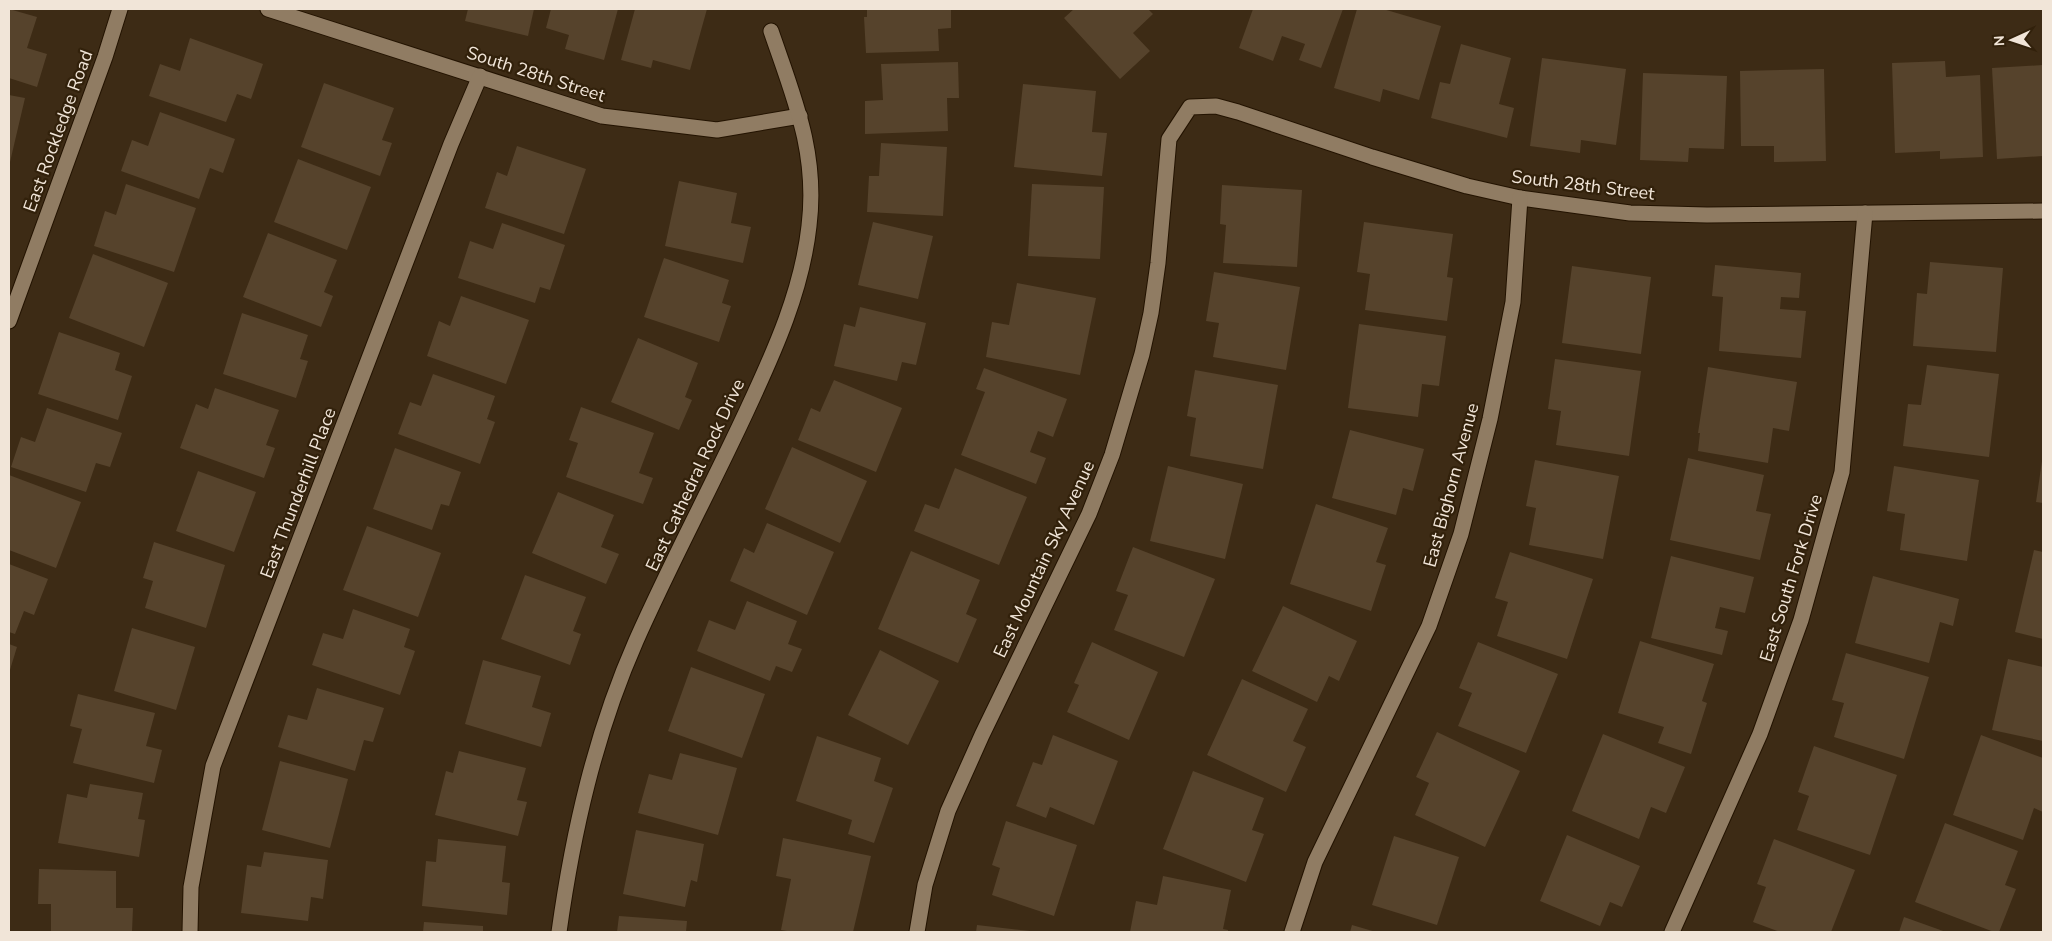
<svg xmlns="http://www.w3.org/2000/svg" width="2052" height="941" font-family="'Nunito Sans',sans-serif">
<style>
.building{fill:#56432c}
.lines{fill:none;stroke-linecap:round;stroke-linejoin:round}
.minor-casing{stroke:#231300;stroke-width:17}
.minor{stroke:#907c63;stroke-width:15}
.labels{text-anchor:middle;stroke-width:4.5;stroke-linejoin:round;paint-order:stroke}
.street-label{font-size:18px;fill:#f1e5d8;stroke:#32210b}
</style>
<rect width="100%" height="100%" fill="#3d2b15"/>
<!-- building -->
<g class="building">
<polygon points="9,9 37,17 27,48 47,54 37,87 9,78"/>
<polygon points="468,9 534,9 528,36 465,21"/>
<polygon points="551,9 618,9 604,60 565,49 569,35 546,28"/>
<polygon points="635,9 707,9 690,70 653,60 651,68 621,60"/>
<polygon points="867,9 951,9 951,28 938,29 939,51 866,53 864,17 867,17"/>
<polygon points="1074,9 1148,9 1153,14 1133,33 1150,51 1120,79 1064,18"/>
<polygon points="1253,9 1343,9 1321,68 1299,60 1305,44 1282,36 1273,61 1239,48"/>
<polygon points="1357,9 1383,9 1441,26 1419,100 1383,89 1380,102 1334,88"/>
<polygon points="190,38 263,64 251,99 237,94 226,122 149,96 160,64 180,71"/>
<polygon points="1461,44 1511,58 1499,104 1514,108 1507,138 1431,118 1440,82 1450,84"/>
<polygon points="1542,58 1626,69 1616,145 1581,140 1580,153 1530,146"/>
<polygon points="1945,61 1946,77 1980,75 1983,157 1940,159 1940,151 1895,153 1892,63"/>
<polygon points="958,62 959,98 947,98 948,131 865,134 865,101 883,100 881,64"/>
<polygon points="2043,65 2043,156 1997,159 1992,68"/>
<polygon points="1824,69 1826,161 1774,162 1774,146 1741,146 1740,71"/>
<polygon points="1643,73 1727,76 1724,149 1689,148 1688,162 1640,160"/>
<polygon points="324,83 394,108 382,140 392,143 380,176 301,147"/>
<polygon points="1023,84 1096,91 1092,132 1107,133 1102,176 1014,167"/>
<polygon points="9,95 25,98 10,162 9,161"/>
<polygon points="160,112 235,139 223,173 210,168 199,199 121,171 132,140 148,146"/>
<polygon points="881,143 947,147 943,216 867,212 869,176 879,176"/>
<polygon points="517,146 586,169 564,234 485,208 497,172 507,176"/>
<polygon points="298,159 371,187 347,250 274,222"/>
<polygon points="679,181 737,193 731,223 751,227 743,263 665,246"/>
<polygon points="126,184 196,208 174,272 94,246 105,211 116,215"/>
<polygon points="1032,184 1104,187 1100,259 1028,256"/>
<polygon points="1222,185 1302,190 1297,267 1223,263 1226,225 1220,224"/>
<polygon points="873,222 933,236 918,299 858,285"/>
<polygon points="1364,222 1453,234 1447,277 1453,278 1447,321 1365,310 1370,274 1357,272"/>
<polygon points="502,223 565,245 550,290 540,287 535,303 458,278 470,241 493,249"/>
<polygon points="268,233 337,260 324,292 333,296 321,327 243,297"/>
<polygon points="93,254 168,283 144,347 69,318"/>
<polygon points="664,258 729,280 722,303 731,306 719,342 644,317"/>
<polygon points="1930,262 2003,268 1996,352 1913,346 1917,293 1927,294"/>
<polygon points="1715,265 1801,273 1799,298 1781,297 1780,309 1806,311 1801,358 1719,351 1723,297 1712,296"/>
<polygon points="1572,266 1651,277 1641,354 1562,343"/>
<polygon points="1214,272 1300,287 1286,370 1213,357 1219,323 1206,321"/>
<polygon points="1017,283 1096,298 1080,375 986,357 992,322 1009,325"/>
<polygon points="461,296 529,320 506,384 427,356 439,321 450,326"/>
<polygon points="860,307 926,323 916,365 902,362 897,381 834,366 844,324 855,327"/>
<polygon points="242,313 308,335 300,359 308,361 296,398 223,374"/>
<polygon points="1359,324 1446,336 1439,386 1422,384 1418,417 1348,408"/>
<polygon points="59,332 120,353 115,370 132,376 118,420 38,394"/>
<polygon points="638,338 698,363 685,397 692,400 679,430 611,402"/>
<polygon points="1555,359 1641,371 1629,456 1556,445 1561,411 1548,409"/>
<polygon points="1927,365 1999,374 1989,457 1903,446 1908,404 1921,405"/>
<polygon points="1708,367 1797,382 1789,431 1773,428 1768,463 1698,451 1700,433 1698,433"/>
<polygon points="984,368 1067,399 1053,437 1038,431 1030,452 1046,458 1036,484 961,455 985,392 976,389"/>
<polygon points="1195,370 1278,385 1263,469 1190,456 1196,418 1187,416"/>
<polygon points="433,374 495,396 487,419 495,422 480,464 398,434 410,402 421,406"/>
<polygon points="834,380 902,408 876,472 798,440 811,408 820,412"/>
<polygon points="215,388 279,410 266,445 275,448 264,478 180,448 196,404 208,409"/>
<polygon points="581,407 654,433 639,473 653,478 643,504 566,477 578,443 569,440"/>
<polygon points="47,408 122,433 110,467 96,463 86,492 11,467 21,437 35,442"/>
<polygon points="1350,430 1424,449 1413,491 1403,488 1396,515 1332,498"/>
<polygon points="792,447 867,481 840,543 765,509"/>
<polygon points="395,448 461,472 449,506 441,504 432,530 373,509"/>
<polygon points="1688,458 1764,475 1756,511 1771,514 1760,560 1670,540"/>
<polygon points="1535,460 1619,476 1603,559 1529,545 1536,508 1526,506"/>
<polygon points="2042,461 2043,461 2043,503 2036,502"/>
<polygon points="1168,466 1243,484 1225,559 1150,541"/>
<polygon points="1894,466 1979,480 1967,561 1900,550 1905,514 1887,511"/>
<polygon points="955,468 1027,497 999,565 914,531 925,504 939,509"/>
<polygon points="198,471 256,492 234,552 176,531"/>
<polygon points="9,475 81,502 56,568 9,550"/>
<polygon points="558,492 614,515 601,547 619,554 606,584 532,553"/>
<polygon points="1316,504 1388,528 1376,562 1386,565 1371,611 1290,584"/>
<polygon points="767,523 834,552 807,615 730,581 744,548 754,553"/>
<polygon points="367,526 441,553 418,617 343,590"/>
<polygon points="154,542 225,565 206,628 145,608 153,581 143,578"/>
<polygon points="1133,547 1215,579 1184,657 1114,630 1128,595 1116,591"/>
<polygon points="2034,550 2043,552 2043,639 2015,632"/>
<polygon points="911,551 980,580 966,614 977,619 958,663 878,629"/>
<polygon points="1510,552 1593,579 1567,659 1497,636 1508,602 1495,598"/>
<polygon points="1671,556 1754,577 1745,613 1720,607 1715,628 1728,631 1722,655 1651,638"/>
<polygon points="9,564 48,579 34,615 24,611 15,634 9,632"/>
<polygon points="525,575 586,597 573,631 581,634 570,665 501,639"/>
<polygon points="1873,576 1959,599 1953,626 1940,622 1929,663 1855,643"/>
<polygon points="747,601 797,621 788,644 802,649 792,672 776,666 770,681 697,651 709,620 735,630"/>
<polygon points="1283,606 1357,641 1339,681 1329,676 1317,702 1252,671"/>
<polygon points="353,609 410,629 404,647 415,651 400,695 312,665 323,633 343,639"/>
<polygon points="132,628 195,647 176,710 114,691"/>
<polygon points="1640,641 1714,664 1702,701 1707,703 1691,754 1658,743 1664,727 1618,713"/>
<polygon points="1092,642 1158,672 1129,740 1067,712 1079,685 1074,683"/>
<polygon points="1478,642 1558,674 1526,753 1458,726 1472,693 1459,688"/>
<polygon points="9,644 17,647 9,673"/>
<polygon points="880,650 939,681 908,745 848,715"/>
<polygon points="1846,653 1929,677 1904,759 1834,737 1844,703 1832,700"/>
<polygon points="2008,659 2043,667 2043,741 1992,730"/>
<polygon points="483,660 541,676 532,707 551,713 541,747 465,724"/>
<polygon points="691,667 765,694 742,758 668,731"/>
<polygon points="1242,679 1308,709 1293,741 1306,747 1286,792 1207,755"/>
<polygon points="317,688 384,708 373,742 364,740 355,771 278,747 288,715 307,720"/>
<polygon points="78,694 155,713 146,746 162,750 154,783 73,763 82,729 70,726"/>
<polygon points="1437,732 1520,771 1485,847 1415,815 1429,783 1416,777"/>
<polygon points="1603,734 1685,767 1666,813 1651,807 1639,839 1572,811"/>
<polygon points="1053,735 1118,761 1094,825 1050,807 1046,818 1016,806 1033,762 1042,765"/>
<polygon points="1981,735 2043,758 2043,812 2034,808 2023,840 1953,815"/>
<polygon points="817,736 881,758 874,781 893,788 874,843 848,834 852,820 796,801"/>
<polygon points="1814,746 1897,775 1870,855 1797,830 1809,796 1798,792"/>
<polygon points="459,751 526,768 517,800 527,802 518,836 435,815 446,771 453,773"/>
<polygon points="680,753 737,768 718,835 638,813 649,774 672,780"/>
<polygon points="280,761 348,779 330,848 262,830"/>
<polygon points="1193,771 1264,798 1252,830 1264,834 1246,882 1163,849"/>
<polygon points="90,784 143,793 138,819 145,820 139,857 58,843 67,794 87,798"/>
<polygon points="1006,821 1077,845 1054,916 992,895 1000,868 992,865"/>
<polygon points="1945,823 2018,851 2005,885 2016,889 1999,932 1994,932 1915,902"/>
<polygon points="636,830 704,844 697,882 691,880 685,907 623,894"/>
<polygon points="1567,835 1640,866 1622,907 1610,902 1600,926 1540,901"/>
<polygon points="1394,836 1459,857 1437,925 1372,905"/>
<polygon points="783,838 871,856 853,932 793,932 781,930 791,879 776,876"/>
<polygon points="438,839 506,846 502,882 510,883 507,915 422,906 426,861 436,862"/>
<polygon points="1774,839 1855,870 1831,932 1780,932 1753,922 1766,887 1757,884"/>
<polygon points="264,852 328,860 323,899 311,897 308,921 241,913 247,865 261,867"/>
<polygon points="39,869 116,871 116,908 133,908 132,932 51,932 51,904 38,904"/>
<polygon points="1163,876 1231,890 1223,929 1228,930 1228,932 1130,932 1136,901 1157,905"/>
<polygon points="619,916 687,921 686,932 617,932"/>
<polygon points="1904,917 1946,932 1899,932"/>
<polygon points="424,922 483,926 483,932 423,932"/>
<polygon points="977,925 1030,931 1030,932 976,932"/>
<polygon points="1352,925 1376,932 1350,932"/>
</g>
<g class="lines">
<defs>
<g id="minor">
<polyline points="268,9 602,116 717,130 800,116"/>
<polyline points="9,321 105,57 120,9"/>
<polyline points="190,932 191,887 213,766 451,144 480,76"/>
<path d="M559,932C573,832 595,734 636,641C671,562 712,486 748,408C775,350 802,290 809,226C818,153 794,98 771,31"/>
<polyline points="917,932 925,885 948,811 982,735 1089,514 1112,455 1142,354 1151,313 1158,263 1169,139 1190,107 1216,106 1238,112 1372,157 1467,186 1520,198 1630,213 1707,215 2043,211"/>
<polyline points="1292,932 1315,862 1429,626 1461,534 1490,419 1513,302 1520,198"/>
<polyline points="1672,932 1760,734 1801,620 1842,472 1865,213"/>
</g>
</defs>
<!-- minor casing -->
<use href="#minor" class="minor-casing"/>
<!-- minor -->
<use href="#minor" class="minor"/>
</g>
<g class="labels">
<!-- street labels -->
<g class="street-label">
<text transform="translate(536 74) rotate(18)" y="6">South 28th Street</text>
<text transform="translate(58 131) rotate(-70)" y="6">East Rockledge Road</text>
<text transform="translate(1583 185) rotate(7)" y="6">South 28th Street</text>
<text transform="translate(695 475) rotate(-65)" y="6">East Cathedral Rock Drive</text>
<text transform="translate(1451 485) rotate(-75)" y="6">East Bighorn Avenue</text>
<text transform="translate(298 493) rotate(-69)" y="6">East Thunderhill Place</text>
<text transform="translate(1044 559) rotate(-65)" y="6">East Mountain Sky Avenue</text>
<text transform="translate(1791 578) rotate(-73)" y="6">East South Fork Drive</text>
</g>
</g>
<!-- border -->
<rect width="2052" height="941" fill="none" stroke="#f1e5d8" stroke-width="20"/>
<!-- north arrow -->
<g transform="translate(2012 40) rotate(267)" stroke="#32210b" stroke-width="4" paint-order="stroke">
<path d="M0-4L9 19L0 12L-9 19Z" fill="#f1e5d8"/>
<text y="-8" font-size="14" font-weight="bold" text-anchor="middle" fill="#f1e5d8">N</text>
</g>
</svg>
